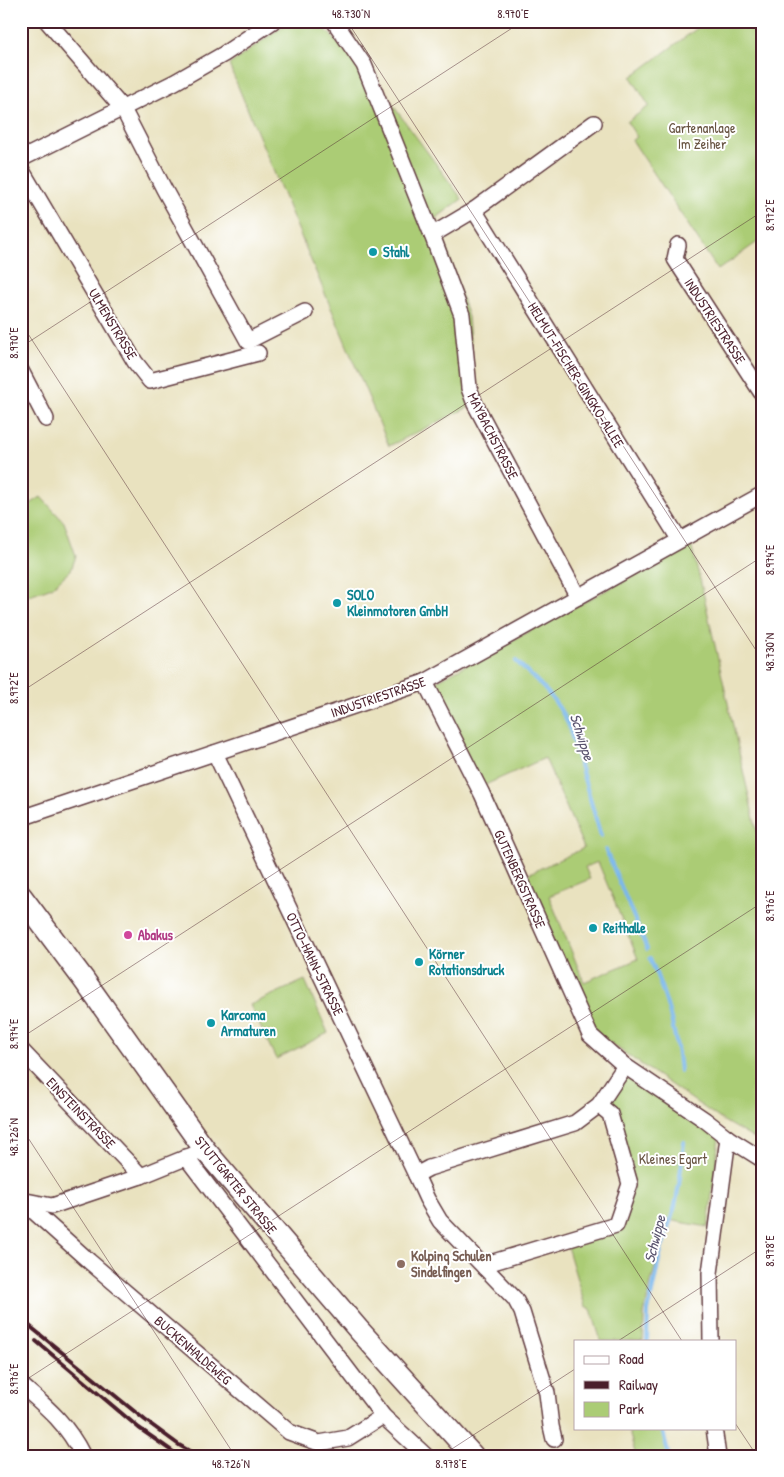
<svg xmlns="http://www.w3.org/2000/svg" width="784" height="1477" font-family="'Patrick Hand',sans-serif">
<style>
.green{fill:#abcc75;stroke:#7a7650;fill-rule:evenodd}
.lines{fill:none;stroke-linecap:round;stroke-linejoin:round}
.stream{stroke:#79b7ec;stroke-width:4}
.street-casing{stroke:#623c41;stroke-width:18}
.secondary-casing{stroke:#623c41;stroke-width:24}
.street{stroke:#fff;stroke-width:15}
.secondary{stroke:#fff;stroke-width:21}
.rail{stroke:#4a1f2b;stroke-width:4}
.ticks{fill:none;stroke:#4a1f2b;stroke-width:1;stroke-opacity:0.45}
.culture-dot{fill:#0f9aa8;stroke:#fff;stroke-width:2}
.hotel-dot{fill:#d1479c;stroke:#fff;stroke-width:2}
.education-dot{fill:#8d6e63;stroke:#fff;stroke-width:2}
.labels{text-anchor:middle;stroke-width:4;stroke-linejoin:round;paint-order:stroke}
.park-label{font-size:14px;fill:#675341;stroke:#fff}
.culture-label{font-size:14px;font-weight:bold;fill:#0d838f;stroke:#fff;text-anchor:start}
.street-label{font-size:14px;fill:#4a1f2b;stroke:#fff}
.hotel-label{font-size:14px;font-weight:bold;fill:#b23c85;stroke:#fff;text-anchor:start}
.education-label{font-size:14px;font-weight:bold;fill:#785e54;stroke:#fff;text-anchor:start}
.water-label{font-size:15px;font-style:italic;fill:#5a546f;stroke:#fff}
.neatline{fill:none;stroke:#4a1f2b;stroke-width:2}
.ticks-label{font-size:12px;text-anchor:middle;fill:#4a1f2b}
</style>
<rect width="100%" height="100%" fill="#fff"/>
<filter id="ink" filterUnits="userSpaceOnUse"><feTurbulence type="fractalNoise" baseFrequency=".02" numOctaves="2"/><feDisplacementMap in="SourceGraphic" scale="10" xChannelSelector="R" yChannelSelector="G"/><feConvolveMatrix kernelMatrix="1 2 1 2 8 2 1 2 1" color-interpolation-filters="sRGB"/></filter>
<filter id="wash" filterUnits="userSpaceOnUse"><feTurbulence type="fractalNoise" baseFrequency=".0096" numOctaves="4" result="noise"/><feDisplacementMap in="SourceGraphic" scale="20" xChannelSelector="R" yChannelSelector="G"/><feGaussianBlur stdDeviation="1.12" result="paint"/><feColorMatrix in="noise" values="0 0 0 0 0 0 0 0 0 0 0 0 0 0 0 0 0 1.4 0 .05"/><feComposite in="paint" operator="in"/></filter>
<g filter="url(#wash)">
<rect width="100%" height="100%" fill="#e9e2bf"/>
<!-- green -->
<g class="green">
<polygon points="290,21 318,21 386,96 462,199 435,219 444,239 468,317 475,404 389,446 229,65"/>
<polygon points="707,21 745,21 763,46 763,238 718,270 632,140 637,137 627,122 649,106 631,77"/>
<polygon points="41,497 64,522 76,556 71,570 52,587 21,598 21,510"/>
<path d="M691,545L701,583L763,859V1144L722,1120L590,1029L425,687ZM545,758L584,848L526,875L485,785ZM598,862L638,959L584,982L549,896L590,879L585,867Z"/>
<polygon points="305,980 328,1033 276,1059 250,1005"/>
<polygon points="627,1077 719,1137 708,1227 668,1220 651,1282 644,1314 643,1341 601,1341 591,1309 585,1306 566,1243 620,1226 634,1183 610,1101"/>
<polygon points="628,1428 661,1428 668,1456 636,1456"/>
</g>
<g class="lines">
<!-- stream -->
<g class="stream">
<path d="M516,661C538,682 555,696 568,724L601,836"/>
<polyline points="606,850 647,949"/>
<path d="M650,958C666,997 676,1029 680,1071"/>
<polyline points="647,1341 648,1311 661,1251 675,1206 679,1185 684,1142"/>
<polyline points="662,1428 669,1456"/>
</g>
</g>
</g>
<g filter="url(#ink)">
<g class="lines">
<defs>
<g id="street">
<polyline points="47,21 123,109 164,189 248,341 305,312"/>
<polyline points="334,21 364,65 432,235 462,315 469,388 475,404 578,597"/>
<polyline points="21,159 175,82 224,54 273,21"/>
<polyline points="21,169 135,362 150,381 258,353"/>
<polyline points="474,210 679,539"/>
<polyline points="432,235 474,210 594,123"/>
<polyline points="678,245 675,259 763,395"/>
<polyline points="21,371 46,419"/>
<polyline points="425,682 482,794 590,1035 625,1066 705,1120 728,1138 763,1160"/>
<polyline points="215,753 416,1175 429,1168 575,1123 599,1105 625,1066"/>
<polyline points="21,818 425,682 763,494"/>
<polyline points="21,1050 141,1176"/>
<polyline points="186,1157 383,1416 426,1456"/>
<polyline points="416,1175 427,1199 440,1221 515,1299 522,1312 547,1393 551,1426 554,1439"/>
<polyline points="21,1200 89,1261 289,1432 319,1443 348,1438 383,1416"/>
<polyline points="21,1200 52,1206 141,1176 195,1154"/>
<polyline points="485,1268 490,1263 616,1225 630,1184 610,1114 599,1105"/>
<polyline points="711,1341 710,1273 728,1138"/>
<path d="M21,1385C48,1408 67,1424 83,1456"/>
<polyline points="714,1428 718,1456"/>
</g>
<polyline id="secondary" points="21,896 84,980 205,1150 358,1329 473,1456"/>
</defs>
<!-- street casing -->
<use href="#street" class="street-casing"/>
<!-- secondary casing -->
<use href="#secondary" class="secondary-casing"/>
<!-- street -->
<use href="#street" class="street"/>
<!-- secondary -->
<use href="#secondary" class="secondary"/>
<!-- rail -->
<g class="rail">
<polyline points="21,1319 145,1420 179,1445 198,1456"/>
<polyline points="36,1341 139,1428 179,1456"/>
</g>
</g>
</g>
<!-- ticks -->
<path class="ticks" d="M347,21L763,661M21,323L682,1341M21,347L523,21M21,692L763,211M21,1038L763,556M21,1127L235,1456M618,1341L763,1247M21,1383L763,902M735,1423L757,1456M441,1456L575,1369"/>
<!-- markers -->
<g class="culture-dot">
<circle cx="373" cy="252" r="5"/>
<circle cx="337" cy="603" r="5"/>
<circle cx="593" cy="928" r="5"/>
<circle cx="419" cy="962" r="5"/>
<circle cx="211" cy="1023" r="5"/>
</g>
<circle class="hotel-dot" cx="128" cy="935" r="5"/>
<circle class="education-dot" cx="401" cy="1264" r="5"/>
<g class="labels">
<!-- park labels -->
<g class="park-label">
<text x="702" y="133">Gartenanlage<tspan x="702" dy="16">Im Zeiher</tspan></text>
<text x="673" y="1164">Kleines Egart</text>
</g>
<!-- culture labels -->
<g class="culture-label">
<text x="383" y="257">Stahl</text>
<text x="347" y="600">SOLO<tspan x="347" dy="16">Kleinmotoren GmbH</tspan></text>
<text x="603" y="933">Reithalle</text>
<text x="429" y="959">Körner<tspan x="429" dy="16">Rotationsdruck</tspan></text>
<text x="221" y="1020">Karcoma<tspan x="221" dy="16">Armaturen</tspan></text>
</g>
<!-- street labels -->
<g class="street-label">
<text transform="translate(715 321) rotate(57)" y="5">INDUSTRIESTRASSE</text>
<text transform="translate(113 324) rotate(59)" y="5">ULMENSTRASSE</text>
<text transform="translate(576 375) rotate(58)" y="5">HELMUT-FISCHER-GINGKO-ALLEE</text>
<text transform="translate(493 436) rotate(63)" y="5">MAYBACHSTRASSE</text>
<text transform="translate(378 697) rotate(-19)" y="5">INDUSTRIESTRASSE</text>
<text transform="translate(520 879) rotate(66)" y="5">GUTENBERGSTRASSE</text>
<text transform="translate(315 964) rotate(64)" y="5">OTTO-HAHN-STRASSE</text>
<text transform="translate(81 1113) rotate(46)" y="5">EINSTEINSTRASSE</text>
<text transform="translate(236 1185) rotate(51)" y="5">STUTTGARTER STRASSE</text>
<text transform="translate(193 1350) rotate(41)" y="5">BUCKENHALDEWEG</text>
</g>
<!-- hotel labels -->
<g class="hotel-label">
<text x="138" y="940">Abakus</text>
</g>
<!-- education labels -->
<g class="education-label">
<text x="411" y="1261">Kolping Schulen<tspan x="411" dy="16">Sindelfingen</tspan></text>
</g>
<!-- water labels -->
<g class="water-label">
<text transform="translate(582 737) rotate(72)" y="5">Schwippe</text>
<text transform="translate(655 1239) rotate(-76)" y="5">Schwippe</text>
</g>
</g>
<!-- margin -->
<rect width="784" height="1477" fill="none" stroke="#fff" stroke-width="55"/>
<!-- legend -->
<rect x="574" y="1340" width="162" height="90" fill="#ffffff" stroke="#b7a5aa"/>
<rect x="584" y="1356" width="25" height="8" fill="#ffffff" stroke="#b7a5aa"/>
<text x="619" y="1364" font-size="15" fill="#4a1f2b">Road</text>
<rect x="584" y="1381" width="25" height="8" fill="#4a1f2b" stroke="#b7a5aa"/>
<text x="619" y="1390" font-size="15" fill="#4a1f2b">Railway</text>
<rect x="584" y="1402" width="25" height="15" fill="#abcc75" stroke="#b7a5aa"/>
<text x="619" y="1414" font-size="15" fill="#4a1f2b">Park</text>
<rect x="28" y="28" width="728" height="1422" class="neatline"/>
<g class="ticks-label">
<text x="351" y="18">48.730°N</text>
<text x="513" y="18">8.970°E</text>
<text transform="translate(770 215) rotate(-90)" y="4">8.972°E</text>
<text transform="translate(14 343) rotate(-90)" y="4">8.970°E</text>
<text transform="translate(770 560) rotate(-90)" y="4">8.974°E</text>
<text transform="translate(770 652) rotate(-90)" y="4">48.730°N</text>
<text transform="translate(14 688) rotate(-90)" y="4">8.972°E</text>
<text transform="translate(770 906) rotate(-90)" y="4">8.976°E</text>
<text transform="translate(14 1034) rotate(-90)" y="4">8.974°E</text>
<text transform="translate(14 1137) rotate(-90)" y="4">48.726°N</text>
<text transform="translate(770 1251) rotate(-90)" y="4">8.978°E</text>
<text transform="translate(14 1379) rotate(-90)" y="4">8.976°E</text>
<text x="231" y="1468">48.726°N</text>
<text x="451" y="1468">8.978°E</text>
</g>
</svg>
